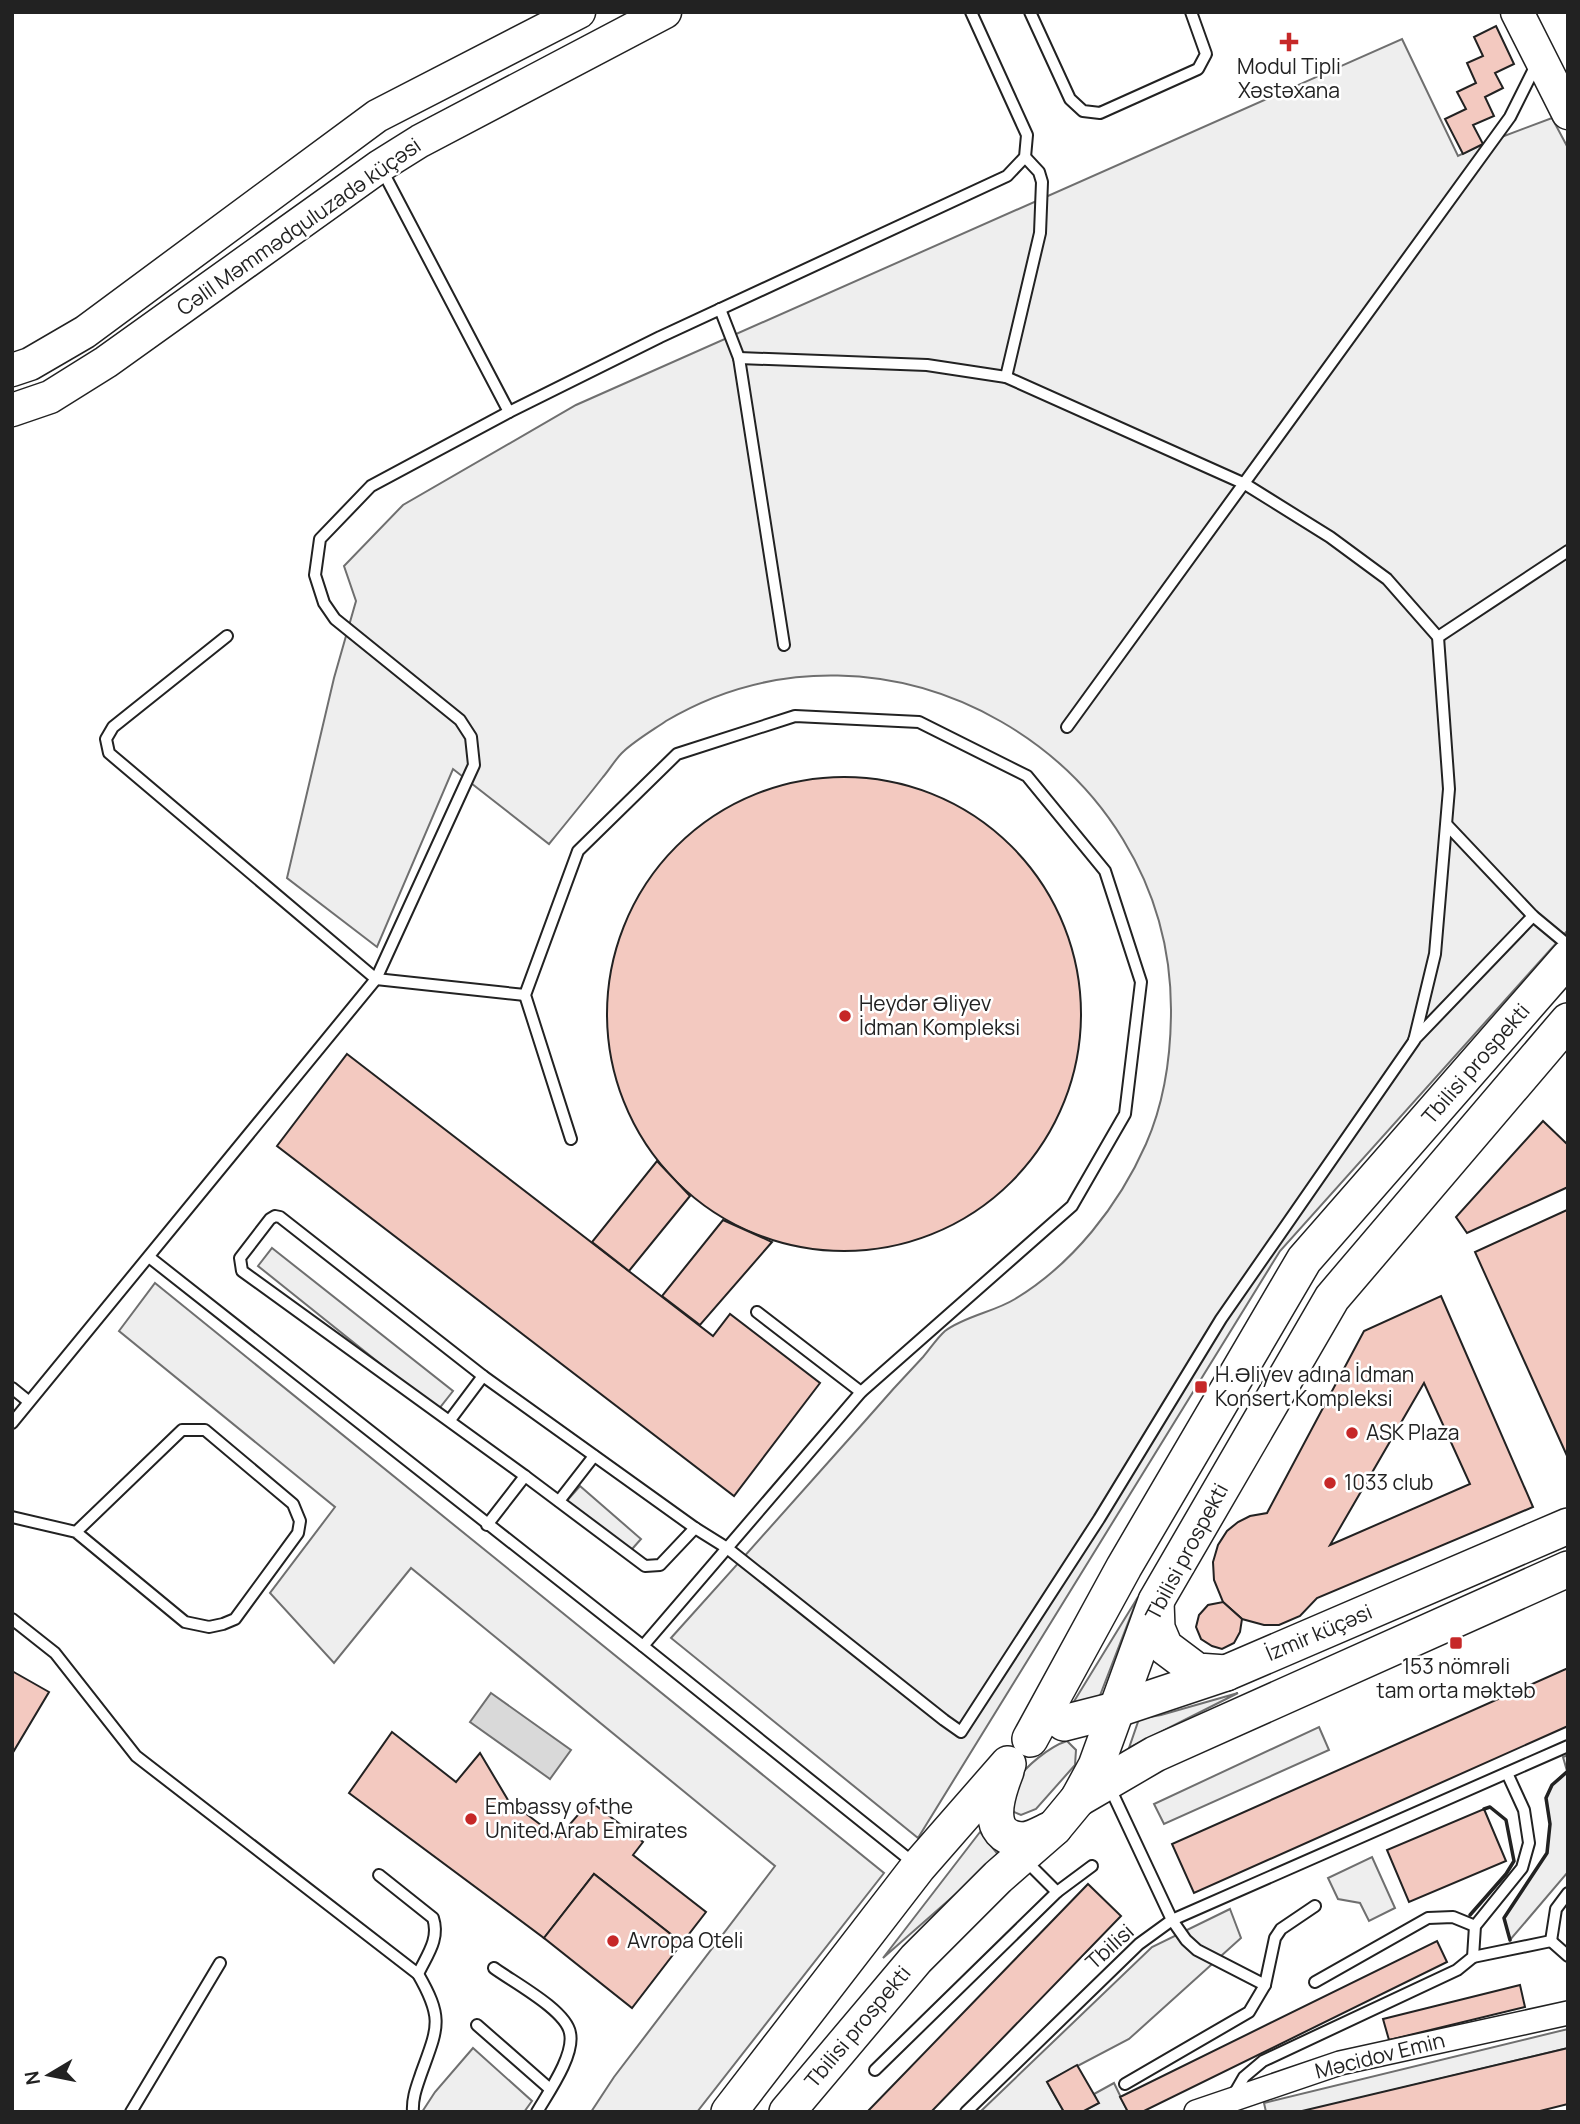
<svg xmlns="http://www.w3.org/2000/svg" width="1580" height="2124" font-family="Manrope,sans-serif">
<style>
.green{fill:#eee;stroke:#6f6f6f;stroke-width:2}
.water{fill:#d9d9d9;stroke:#6f6f6f;stroke-width:2}
.building{fill:#f3c9c0;stroke:#222;stroke-width:2;fill-rule:evenodd}
.lines{fill:none;stroke-linecap:round;stroke-linejoin:round}
.lane-casing{stroke:#222;stroke-width:14}
.street-casing{stroke:#222;stroke-width:26}
.secondary-casing{stroke:#222;stroke-width:35}
.primary-casing{stroke:#222;stroke-width:38}
.lane{stroke:#fff;stroke-width:10}
.street{stroke:#fff;stroke-width:23}
.secondary{stroke:#fff;stroke-width:32}
.primary{stroke:#fff;stroke-width:35}
.wall{stroke:#222;stroke-width:3.5}
.poi-dot{fill:#c62828;stroke:#fff;stroke-width:2.5}
.labels{text-anchor:middle;stroke-width:5;stroke-linejoin:round;paint-order:stroke}
.poi-label{font-size:21px;fill:#222;stroke:#fff;text-anchor:start}
.street-label{font-size:21px;fill:#222;stroke:#fff}
</style>
<rect width="100%" height="100%" fill="#fff"/>
<!-- green -->
<g class="green">
<path d="M1402,39L1458,156L1483,144L1552,118L1568,148V930L1280,1251L918,1838L671,1638C736,1566 801,1493 865,1421C884,1399 903,1378 923,1357C930,1349 937,1338 945,1331C965,1316 994,1312 1015,1299C1073,1264 1119,1205 1146,1144C1164,1103 1171,1055 1171,1010C1171,756 886,591 666,721C653,730 636,740 624,751C616,758 610,769 603,777C585,800 567,822 549,844L453,769L377,947L287,878L334,678L356,601L344,566L403,505L576,405Z"/>
<polygon points="272,1248 453,1391 438,1410 258,1266"/>
<polygon points="155,1283 884,1873 697,2112 591,2112 614,2077 775,1866 411,1568 334,1663 270,1593 335,1507 119,1331"/>
<polygon points="580,1486 641,1539 625,1557 564,1504"/>
<polygon points="1138,1597 1099,1698 1073,1703"/>
<polygon points="1238,1693 1129,1748 1139,1719 1161,1715"/>
<polygon points="1319,1727 1329,1750 1164,1824 1154,1804"/>
<path d="M1067,1741L1076,1750L1075,1765L1036,1809L1021,1815L1014,1812L1010,1805C1012,1798 1013,1790 1016,1783C1023,1767 1051,1746 1067,1741Z"/>
<polygon points="1568,1755 1568,1872 1510,1940 1504,1918 1547,1853 1550,1824 1546,1798 1552,1785 1567,1771 1563,1757"/>
<polygon points="980,1832 999,1856 883,1958"/>
<polygon points="1372,1857 1395,1908 1369,1921 1360,1903 1338,1899 1328,1878"/>
<polygon points="1230,1909 1241,1938 1129,2039 1047,2082 1064,2112 980,2112 1152,1947"/>
<polygon points="1568,2029 1568,2048 1302,2112 1266,2112 1264,2103"/>
<polygon points="473,2048 532,2101 524,2112 422,2112 435,2092"/>
<polygon points="1114,2083 1128,2112 1082,2112 1098,2103 1094,2094"/>
</g>
<!-- water -->
<polygon class="water" points="491,1693 571,1750 550,1779 470,1722"/>
<!-- building -->
<g class="building">
<polygon points="1496,26 1514,64 1495,73 1503,88 1485,97 1494,116 1473,125 1483,144 1463,154 1445,119 1466,109 1457,92 1476,83 1467,63 1483,56 1474,37"/>
<circle cx="844" cy="1014" r="237"/>
<polygon points="347,1054 713,1336 730,1314 820,1383 734,1496 277,1146"/>
<polygon points="1543,1121 1568,1145 1568,1187 1467,1233 1456,1217"/>
<polygon points="657,1161 690,1196 629,1271 592,1242"/>
<polygon points="1567,1210 1568,1211 1568,1458 1475,1252"/>
<polygon points="723,1220 772,1242 700,1325 662,1296"/>
<path d="M1441,1296L1533,1507L1317,1598L1300,1616L1279,1625H1264L1242,1619L1223,1602L1214,1580L1213,1562L1218,1545L1227,1531L1238,1522L1250,1516L1267,1513L1364,1331ZM1424,1383L1470,1484L1330,1545Z"/>
<polygon points="1223,1602 1242,1619 1240,1632 1234,1643 1222,1649 1212,1646 1201,1639 1196,1627 1199,1615 1208,1605"/>
<polygon points="1568,1668 1568,1726 1194,1893 1172,1844"/>
<polygon points="12,1671 49,1692 12,1754"/>
<polygon points="392,1732 456,1782 480,1753 508,1800 558,1838 590,1801 643,1842 633,1855 706,1912 682,1943 594,1874 544,1938 349,1793"/>
<polygon points="1484,1809 1506,1861 1409,1902 1387,1850"/>
<polygon points="594,1874 682,1943 632,2008 544,1938"/>
<polygon points="1088,1884 1121,1916 931,2112 867,2112"/>
<polygon points="1437,1941 1447,1962 1142,2112 1128,2112 1120,2097"/>
<polygon points="1520,1985 1525,2007 1389,2040 1383,2019"/>
<polygon points="1568,2048 1568,2104 1536,2112 1302,2111"/>
<polygon points="1077,2065 1099,2103 1082,2112 1064,2112 1047,2082"/>
</g>
<g class="lines">
<defs>
<g id="lane">
<polyline points="1030,12 1070,99 1083,111 1100,113 1198,69 1206,54 1191,12"/>
<polyline points="381,168 509,412"/>
<polyline points="720,309 739,358 784,645"/>
<polyline points="1006,377 1040,233 1042,182 1039,172 1025,157"/>
<polyline points="227,636 113,727 106,739 109,753 376,979 525,995"/>
<polyline points="1438,637 1568,551"/>
<polyline points="1067,727 1510,117 1537,63"/>
<polyline points="1447,825 1533,916 1568,945"/>
<polyline points="1414,1040 1533,916"/>
<polyline points="571,1139 525,995 578,851 677,754 795,716 919,722 1027,776 1105,871 1141,982 1125,1114 1072,1206 861,1392 643,1646"/>
<polyline points="149,1257 643,1646 915,1864"/>
<polyline points="757,1312 861,1392"/>
<polyline points="12,1388 28,1401"/>
<polyline points="450,1420 483,1376"/>
<polyline points="12,1423 376,979 474,765 471,737 460,720 335,619 324,603 315,575 320,539 371,486 509,412 660,337 1007,176 1025,157 1027,135 971,12"/>
<polyline points="525,1476 645,1566 660,1565 695,1528"/>
<polyline points="559,1501 594,1456"/>
<polyline points="12,1517 76,1532 185,1622 209,1627 223,1624 235,1619 298,1533 300,1521 293,1504 205,1430 182,1430 76,1532"/>
<polyline points="487,1525 525,1476 242,1271 240,1258 270,1219 275,1216 280,1217 483,1376 695,1528 727,1548 944,1720 961,1732 1099,1519 1221,1319 1414,1041 1435,954 1449,789 1438,637 1387,579 1330,537 1245,484 1006,377 927,365 739,358"/>
<path d="M12,1619L55,1653L136,1756L418,1974C444,2019 438,2027 421,2074C417,2086 412,2098 413,2112"/>
<polyline points="1110,1788 1172,1920 1186,1940 1197,1950 1265,1985"/>
<path d="M379,1875L433,1918C440,1939 427,1955 418,1974"/>
<polyline points="1057,1892 1092,1866"/>
<polyline points="1551,1941 1568,1956"/>
<polyline points="1473,1957 1551,1941 1556,1909 1568,1893"/>
<path d="M494,1968C513,1982 566,2010 570,2033C575,2055 548,2093 537,2112"/>
<polyline points="1315,1982 1428,1918 1453,1917 1475,1926"/>
<polyline points="477,2025 550,2089"/>
<polyline points="875,2070 1057,1892 1026,1861"/>
<polyline points="1125,2084 1249,2012 1265,1985 1275,1938 1281,1929 1315,1906"/>
<polyline points="1233,2096 1244,2077 1263,2061 1457,1970 1473,1957 1475,1926 1522,1868 1529,1843 1524,1810 1507,1773"/>
<polyline points="131,2112 220,1963"/>
<polyline points="966,2112 1139,1944 1172,1920 1568,1746"/>
</g>
<polyline id="street" points="1196,2112 1340,2063 1568,2013"/>
<g id="secondary">
<polyline points="1517,12 1568,113"/>
<polyline points="12,370 30,364 85,332 377,116 579,12"/>
<polyline points="12,410 50,397 106,362 380,166 420,141 665,12"/>
</g>
<g id="primary">
<polyline points="1156,1602 1157,1628 1165,1647 1197,1671 1226,1673"/>
<polyline points="1064,1723 1115,1710 1226,1673 1568,1526"/>
<polyline points="1030,1739 1124,1567 1304,1260 1568,958"/>
<path d="M1006,1771C997,1794 982,1837 1022,1840C1032,1840 1044,1832 1054,1828"/>
<polyline points="1078,1799 1155,1754 1568,1569"/>
<polyline points="729,2112 918,1867 1008,1764"/>
<polyline points="787,2112 916,1959 998,1877 1054,1828 1078,1799 1096,1766 1156,1601 1332,1298 1568,1021"/>
</g>
</defs>
<!-- lane casing -->
<use href="#lane" class="lane-casing"/>
<!-- street casing -->
<use href="#street" class="street-casing"/>
<!-- secondary casing -->
<use href="#secondary" class="secondary-casing"/>
<!-- primary casing -->
<use href="#primary" class="primary-casing"/>
<!-- lane -->
<use href="#lane" class="lane"/>
<!-- street -->
<use href="#street" class="street"/>
<!-- secondary -->
<use href="#secondary" class="secondary"/>
<!-- primary -->
<use href="#primary" class="primary"/>
<!-- wall -->
<g class="wall">
<polyline points="1470,1915 1506,1874 1514,1861 1506,1820 1490,1807 1484,1809"/>
<polyline points="1510,1940 1504,1918 1547,1853 1550,1824 1546,1798 1552,1785 1568,1771"/>
</g>
</g>
<!-- markers -->
<g class="poi-dot">
<path d="M1285.5 31.5h7v7h7v7h-7v7h-7v-7h-7v-7h7z"/>
<circle cx="845" cy="1016" r="7"/>
<rect x="1194" y="1380" width="14" height="14" rx="3.5"/>
<circle cx="1352" cy="1433" r="7"/>
<circle cx="1330" cy="1483" r="7"/>
<rect x="1449" y="1636" width="14" height="14" rx="3.5"/>
<circle cx="471" cy="1819" r="7"/>
<circle cx="613" cy="1941" r="7"/>
</g>
<g class="labels">
<!-- poi labels -->
<g class="poi-label">
<text x="1289" y="74" text-anchor="middle">Modul Tipli<tspan x="1289" dy="24">Xəstəxana</tspan></text>
<text x="859" y="1011">Heydər Əliyev<tspan x="859" dy="24">İdman Kompleksi</tspan></text>
<text x="1215" y="1382">H.Əliyev adına İdman<tspan x="1215" dy="24">Konsert Kompleksi</tspan></text>
<text x="1366" y="1440">ASK Plaza</text>
<text x="1344" y="1490">1033 club</text>
<text x="1456" y="1674" text-anchor="middle">153 nömrəli<tspan x="1456" dy="24">tam orta məktəb</tspan></text>
<text x="485" y="1814">Embassy of the<tspan x="485" dy="24">United Arab Emirates</tspan></text>
<text x="627" y="1948">Avropa Oteli</text>
</g>
<!-- street labels -->
<g class="street-label">
<text transform="translate(299 227) rotate(-35)" y="7">Cəlil Məmmədquluzadə küçəsi</text>
<text transform="translate(1476 1064) rotate(-49)" y="7">Tbilisi prospekti</text>
<text transform="translate(1187 1552) rotate(-62)" y="7">Tbilisi prospekti</text>
<text transform="translate(1319 1633) rotate(-23)" y="7">İzmir küçəsi</text>
<text transform="translate(1110 1947) rotate(-42)" y="7">Tbilisi</text>
<text transform="translate(858 2027) rotate(-50)" y="7">Tbilisi prospekti</text>
<text transform="translate(1380 2056) rotate(-14)" y="7">Məcidov Emin</text>
</g>
</g>
<!-- border -->
<rect width="1580" height="2124" fill="none" stroke="#222222" stroke-width="28"/>
<!-- north arrow -->
<g transform="translate(49 2075) rotate(260)" stroke="#ffffff" stroke-width="5" paint-order="stroke">
<path d="M0-5L12 26L0 18L-12 26Z" fill="#222222"/>
<text y="-10" font-size="19" font-weight="bold" text-anchor="middle" fill="#222222">N</text>
</g>
</svg>
